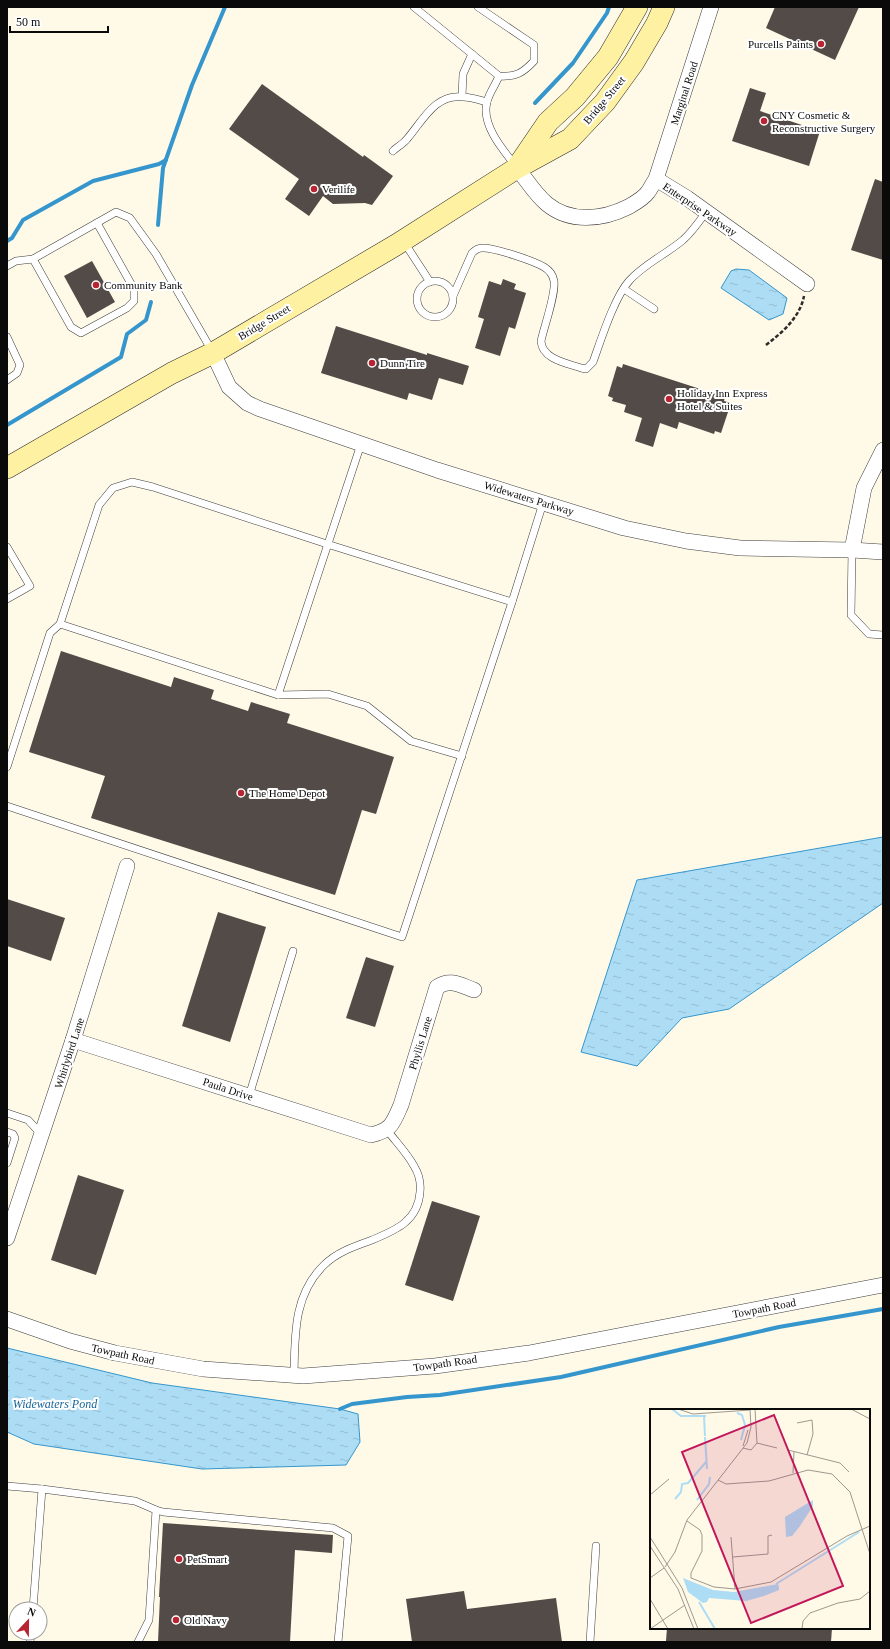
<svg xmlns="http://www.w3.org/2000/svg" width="890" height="1649" font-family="'Times New Roman',serif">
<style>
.water{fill:url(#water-ripples);stroke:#3496cc}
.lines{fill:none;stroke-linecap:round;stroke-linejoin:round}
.stream{stroke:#3496cc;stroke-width:4}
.building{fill:#524b47}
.lane-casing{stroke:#3d3d3d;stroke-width:8}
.street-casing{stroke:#3d3d3d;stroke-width:16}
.secondary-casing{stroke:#2c2c2c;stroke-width:22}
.path{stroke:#2c2c2c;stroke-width:2.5;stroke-dasharray:4 2;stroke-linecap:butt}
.lane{stroke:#fff;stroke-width:7}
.street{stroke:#fff;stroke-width:15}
.secondary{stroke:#fff1a2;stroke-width:21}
.poi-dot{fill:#b82431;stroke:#fff;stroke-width:1.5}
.labels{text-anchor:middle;stroke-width:4;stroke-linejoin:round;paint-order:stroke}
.poi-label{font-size:11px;fill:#0a0a0a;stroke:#fff;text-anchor:start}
.street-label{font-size:11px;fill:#0a0a0a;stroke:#fff}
.water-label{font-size:12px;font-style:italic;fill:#166599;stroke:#fff}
.inset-river{fill:none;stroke:#adddf5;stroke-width:2}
.inset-road{fill:none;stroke:#9d998f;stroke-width:1}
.view{fill:#c2185b;fill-opacity:0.15;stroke:#c2185b;stroke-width:2}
.inset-edge{fill:none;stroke:#0a0a0a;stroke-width:2}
</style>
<defs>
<pattern id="water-ripples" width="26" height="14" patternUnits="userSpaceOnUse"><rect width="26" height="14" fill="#adddf5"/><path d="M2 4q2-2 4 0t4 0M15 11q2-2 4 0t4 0" fill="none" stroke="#94bcd1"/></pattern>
</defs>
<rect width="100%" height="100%" fill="#fff9e7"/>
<!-- water -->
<g class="water">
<polygon points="736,269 749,270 787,298 783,314 769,320 721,288 731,271"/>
<polygon points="883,837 883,903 729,1009 682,1018 637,1066 581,1052 637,880"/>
<polygon points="7,1348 152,1383 340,1409 358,1414 360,1442 346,1465 202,1469 34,1444 7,1432"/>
</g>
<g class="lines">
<!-- stream -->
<g class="stream">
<polyline points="535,103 573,63 607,13 609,7"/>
<polyline points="158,225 163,168 192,85 225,7"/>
<polyline points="7,241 12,238 23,220 93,181 159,164 166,160"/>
<polyline points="7,425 121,357 127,334 146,320 151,302"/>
<polyline points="340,1409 352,1404 407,1397 440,1395 561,1377 779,1327 883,1309"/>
</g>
</g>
<!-- building -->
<g class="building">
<polygon points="775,7 859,7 835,60 766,28"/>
<polygon points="262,84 363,157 364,155 393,176 372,205 365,203 333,204 323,196 309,216 285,199 299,179 229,129"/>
<polygon points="750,88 766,93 760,111 820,131 809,166 732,141"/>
<polygon points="875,179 883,182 883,260 851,250"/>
<polygon points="92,261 115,302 87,318 64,276"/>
<polygon points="503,279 516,284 514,289 526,293 515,329 509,327 500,356 475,348 484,319 478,317 489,281 501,285"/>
<polygon points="336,326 427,355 427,353 469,366 463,385 439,378 432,400 409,393 407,400 321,373"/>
<polygon points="623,364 725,397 724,401 731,403 721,433 715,431 714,434 679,422 677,429 660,423 653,447 635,441 642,418 624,412 626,405 612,401 613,398 608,396 617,366 622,368"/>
<polygon points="61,651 171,687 174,677 214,690 211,699 248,711 251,702 290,714 287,723 394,757 376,814 362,810 335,895 91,818 105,776 29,752"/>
<polygon points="7,899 65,918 51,961 7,946"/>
<polygon points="218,912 266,927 230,1042 182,1026"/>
<polygon points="366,957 394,966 375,1027 346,1018"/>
<polygon points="78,1175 124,1190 96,1275 51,1260"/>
<polygon points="432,1201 480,1216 453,1301 405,1285"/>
<polygon points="163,1523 333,1535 332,1553 295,1550 290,1642 158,1642 160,1597 159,1597"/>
<polygon points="464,1591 467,1609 556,1598 562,1642 412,1642 406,1599"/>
<polygon points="667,1628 832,1628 831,1642 684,1642 666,1641"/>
</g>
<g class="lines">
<defs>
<g id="lane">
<path d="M414,7L499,76C516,77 523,73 534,61V45L478,7"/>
<path d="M499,76C496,84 489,93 487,102C481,124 502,149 515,165"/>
<polyline points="462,96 463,74 472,54"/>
<path d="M393,151C397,147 403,144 407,139C422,122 435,93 463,97C471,97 479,100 487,102"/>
<polyline points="404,242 430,282"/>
<polyline points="33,259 71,327 81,333 127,308 134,301 134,289 97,223"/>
<polyline points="7,266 16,261 33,259 116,212 130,218 156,254 212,351"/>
<circle cx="435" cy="299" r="18"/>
<polyline points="624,289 654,309"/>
<path d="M453,296L472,253C475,250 478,248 482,248C493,247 534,261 544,267C549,270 553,275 554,281C556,294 544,327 541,341C542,359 566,363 581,368L586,369L593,362C601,340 614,298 629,281C644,264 665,255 683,240C692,232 699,222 706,212"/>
<polyline points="7,337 20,365 17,373 7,380"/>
<polyline points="361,444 278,695 60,624 99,505 113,488 132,482 153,487 327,544 512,602 543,503"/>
<polyline points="7,547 30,586 7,599"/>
<polyline points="852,550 851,615 869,634 883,635"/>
<polyline points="278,695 328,694 367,706 411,741 462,756"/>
<polyline points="7,767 50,633 60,624"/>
<polyline points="7,806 402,937 512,602"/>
<polyline points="249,1096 293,951"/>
<polyline points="7,1113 28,1120 42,1135"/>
<polyline points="7,1132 13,1134 15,1138 7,1163"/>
<path d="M294,1376C295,1336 293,1295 324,1265C337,1252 355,1246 372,1240C396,1230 418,1221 420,1192C421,1183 419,1174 414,1166C407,1153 396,1142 387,1130"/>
<polyline points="7,1486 42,1489 33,1609"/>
<polyline points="42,1489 135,1501 156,1510 149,1620 138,1642"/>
<polyline points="156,1510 163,1512 333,1528 348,1536 338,1642"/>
<polyline points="30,1642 31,1633"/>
<polyline points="590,1642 596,1546"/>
</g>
<g id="street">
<path d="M517,168C526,179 535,194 547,204C570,223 602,220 628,207C635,203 643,199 648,192C651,188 653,183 656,179L687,198L807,284"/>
<polyline points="656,179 711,7"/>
<polyline points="213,353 229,387 247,403 260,409 437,470 624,528 686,541 740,548 852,550 883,552"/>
<polyline points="852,550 864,488 883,450"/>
<path d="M73,1040L371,1135C392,1130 393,1123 401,1105L437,987C450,978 460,985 474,990"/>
<polyline points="7,1238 73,1040 127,866"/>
<polyline points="7,1319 70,1341 115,1353 203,1369 303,1376 435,1366 529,1353 883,1285"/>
</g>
<g id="secondary">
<polyline points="518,166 548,122 575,97 608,57 637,7"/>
<polyline points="7,468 172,373 213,353 396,245 517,168 570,139 605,102 634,62 657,23 664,7"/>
</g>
</defs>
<!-- lane casing -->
<use href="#lane" class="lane-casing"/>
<!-- street casing -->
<use href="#street" class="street-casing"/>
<!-- secondary casing -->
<use href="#secondary" class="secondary-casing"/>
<!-- path -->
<path class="path" d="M766,345C783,332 800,317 804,296"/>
<!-- lane -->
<use href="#lane" class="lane"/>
<!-- street -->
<use href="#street" class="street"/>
<!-- secondary -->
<use href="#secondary" class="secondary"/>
</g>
<!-- markers -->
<g class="poi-dot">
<circle cx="821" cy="44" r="4"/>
<circle cx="764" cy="121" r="4"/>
<circle cx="314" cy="189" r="4"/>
<circle cx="96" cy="285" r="4"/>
<circle cx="372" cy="363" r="4"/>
<circle cx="669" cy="399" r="4"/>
<circle cx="241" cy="793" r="4"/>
<circle cx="179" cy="1559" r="4"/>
<circle cx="176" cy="1620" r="4"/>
</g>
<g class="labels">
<!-- poi labels -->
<g class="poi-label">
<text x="813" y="48" text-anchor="end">Purcells Paints</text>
<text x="772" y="119">CNY Cosmetic &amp;<tspan x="772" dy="13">Reconstructive Surgery</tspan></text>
<text x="322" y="193">Verilife</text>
<text x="104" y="289">Community Bank</text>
<text x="380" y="367">Dunn Tire</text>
<text x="677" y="397">Holiday Inn Express<tspan x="677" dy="13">Hotel &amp; Suites</tspan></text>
<text x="249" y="797">The Home Depot</text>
<text x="187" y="1563">PetSmart</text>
<text x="184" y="1624">Old Navy</text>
</g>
<!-- street labels -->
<g class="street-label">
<text transform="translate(684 93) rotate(-72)" y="4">Marginal Road</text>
<text transform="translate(604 100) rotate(-50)" y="4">Bridge Street</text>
<text transform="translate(700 209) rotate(34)" y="4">Enterprise Parkway</text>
<text transform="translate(264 322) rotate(-31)" y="4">Bridge Street</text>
<text transform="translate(529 498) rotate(17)" y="4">Widewaters Parkway</text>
<text transform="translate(420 1043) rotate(-73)" y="4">Phyllis Lane</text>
<text transform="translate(69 1053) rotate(-72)" y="4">Whirlybird Lane</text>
<text transform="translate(228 1089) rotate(18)" y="4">Paula Drive</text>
<text transform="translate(764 1308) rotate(-11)" y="4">Towpath Road</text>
<text transform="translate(123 1354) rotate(12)" y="4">Towpath Road</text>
<text transform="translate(445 1363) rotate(-8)" y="4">Towpath Road</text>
</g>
<!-- water labels -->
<g class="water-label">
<text x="55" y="1408">Widewaters Pond</text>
</g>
</g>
<!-- overview -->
<g transform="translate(650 1409)">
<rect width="220" height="220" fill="#fff9e7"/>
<path d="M163,91V97L150,117L142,127L136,128L135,108ZM33,169L63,181L84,183L128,175L129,178V181L114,187L96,192L59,189L57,193L53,194L38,183Z" fill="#adddf5"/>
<path class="inset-river" d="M22,0L31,7H56M87,4L92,6L95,16L91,31M54,7L55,27M55,28L57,60M25,90L31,83L32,75L38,74L56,53M47,91L59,75L60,68M126,175L209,123M49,193L65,220"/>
<path class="inset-road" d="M28,0L43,5L100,1M105,0L107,34M201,0L220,10M147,14L162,11L163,25L157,46M93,37L98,21M93,39L101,41L107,34L127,39M138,41L190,54L199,63M143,64L144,43M68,71L76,75L119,72L158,61L182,65L200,83L220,145M0,86L19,70M37,112L50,121L52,126V142L41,164V169L64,178L85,180L121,173L197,127L220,117M0,128L32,179L48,220M81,128L85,180M0,137L28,180L44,220M83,148L118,145V127L122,126M15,158L25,143L37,111L97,34L101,18L100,0M0,169L14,159M0,190L18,220M0,220L35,196M152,220L153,212L160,204L188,194L210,190L220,182"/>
<path class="view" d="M124,6L193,177L101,214L32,43Z"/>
<rect width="220" height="220" class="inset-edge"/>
</g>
<!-- border -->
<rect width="890" height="1649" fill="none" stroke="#0a0a0a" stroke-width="16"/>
<!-- north arrow -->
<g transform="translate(28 1621) rotate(22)"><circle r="19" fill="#ffffff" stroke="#9d9d9d"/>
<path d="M0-3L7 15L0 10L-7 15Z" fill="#b82431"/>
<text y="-6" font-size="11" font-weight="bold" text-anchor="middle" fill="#0a0a0a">N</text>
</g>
<!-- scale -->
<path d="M10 26v6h98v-6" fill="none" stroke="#0a0a0a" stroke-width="2"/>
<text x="16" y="26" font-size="12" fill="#0a0a0a" stroke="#ffffff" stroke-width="3" paint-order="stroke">50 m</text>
</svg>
